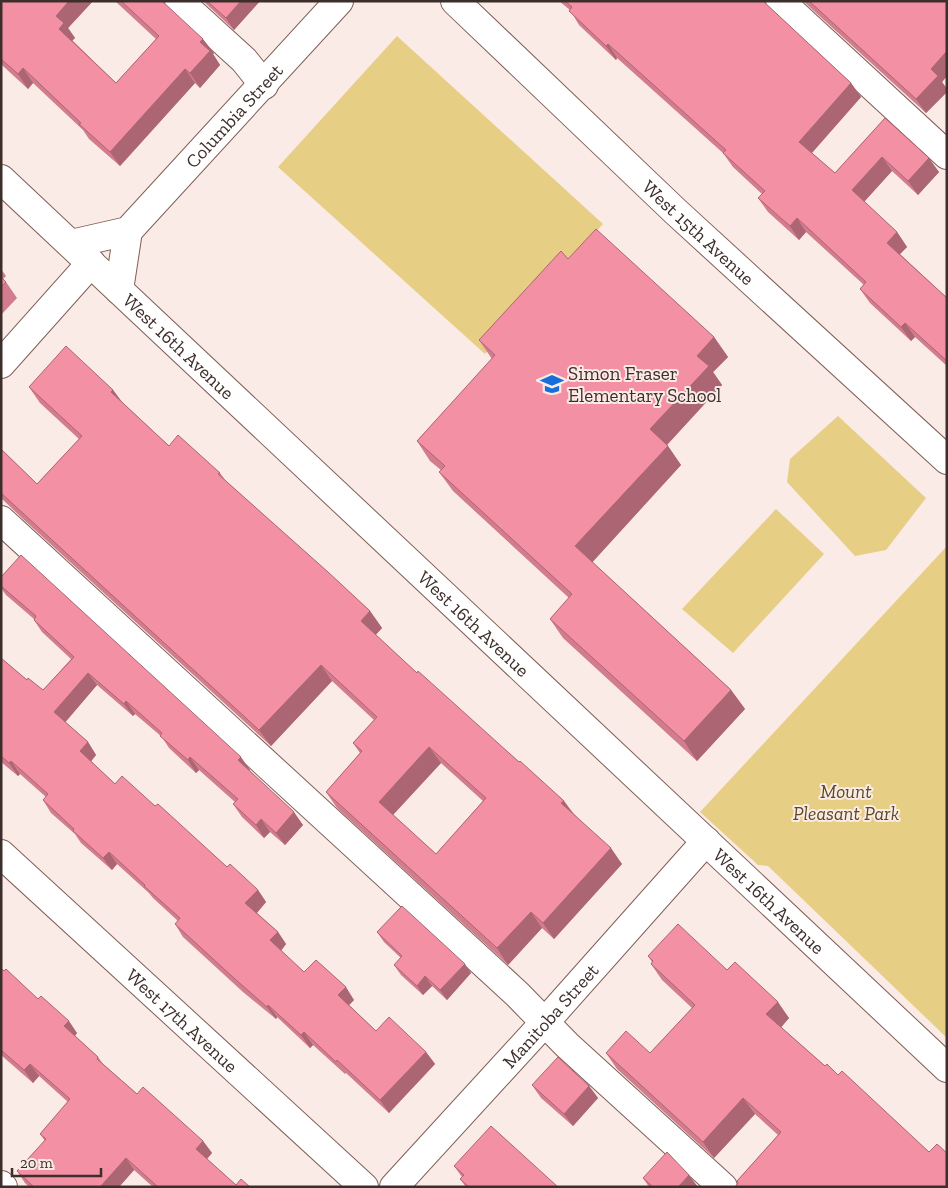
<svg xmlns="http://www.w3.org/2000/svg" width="948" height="1188" font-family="'Zilla Slab',serif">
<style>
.green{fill:#e7ce85}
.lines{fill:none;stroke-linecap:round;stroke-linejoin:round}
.minor-casing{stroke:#7f5f57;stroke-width:30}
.minor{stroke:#fff;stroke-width:28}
.wall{fill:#d27c8d;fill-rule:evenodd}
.shaded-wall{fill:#ab6573}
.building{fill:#f490a4;stroke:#ab6573;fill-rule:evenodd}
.labels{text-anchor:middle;stroke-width:4;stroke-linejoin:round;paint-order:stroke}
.street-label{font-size:19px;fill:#3c2e2a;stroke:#fbebe7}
.poi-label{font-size:19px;fill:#3c2e2a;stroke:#fbebe7;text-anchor:start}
.park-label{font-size:19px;font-style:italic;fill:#584a21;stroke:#fbebe7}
</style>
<rect width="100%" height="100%" fill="#fbebe7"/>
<!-- green -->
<g class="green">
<polygon points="397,36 603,224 485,354 278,167"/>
<polygon points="838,416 926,498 886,550 855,556 787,482 790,459"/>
<polygon points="776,509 824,554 733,653 682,609"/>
<polygon points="947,546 947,1038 768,866 758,865 700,812"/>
</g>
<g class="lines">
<defs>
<g id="minor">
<polyline points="179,1 244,60 264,85"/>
<path id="s1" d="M455,1L675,211L947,460"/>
<polyline points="780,1 947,155"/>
<path id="s2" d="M1,179L947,1068"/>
<path id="s3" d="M71,244L128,231L339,1"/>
<polyline points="119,290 128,231"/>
<polyline points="1,364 91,263"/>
<polyline points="1,520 517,994 567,1045 723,1187"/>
<path id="s4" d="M1,854L364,1187"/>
<polyline points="1,1185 3,1187"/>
<path id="s5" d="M394,1187L545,1022L706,841"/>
</g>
</defs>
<!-- minor casing -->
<use href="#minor" class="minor-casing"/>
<!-- minor -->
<use href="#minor" class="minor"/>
</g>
<!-- wall -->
<g class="wall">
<polygon points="1,1 93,1 68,28 75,38 72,40 116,83 156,39 115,1 162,1 214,53 213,54 220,65 200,88 195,83 120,166 89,139 83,130 33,83 28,89 3,66 1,64"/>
<polygon points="203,1 260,1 234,30"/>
<polygon points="559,1 765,1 765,3 851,83 861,97 812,153 835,173 885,118 939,172 918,195 892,171 864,202 897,232 907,247 900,254 947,298 947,366 915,337 911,341 870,303 860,289 864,285 806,232 799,240 768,212 758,198 762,194 733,167 723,153 617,58 616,60 579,25 570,10"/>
<polygon points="803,1 947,1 947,76 942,82 947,89 947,92 926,113"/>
<polygon points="568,259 714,337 728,357 713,372 722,385 667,445 681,465 592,562 731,690 745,709 697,761 563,638 550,619 569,598 453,491 439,472 441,470 430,461 417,441 492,359 479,340"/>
<polygon points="1,269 6,276 3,279 6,282 17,298 1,315"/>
<path d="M29,387L113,390L122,402L169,446L220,473L226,481L370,611L382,628L375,635L417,673L564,801L574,814L622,864L554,939L542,928L508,965L337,808L326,792L360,753L353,743L374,720L332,681L271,746L23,519L1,498V449L37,484L79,439L40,403ZM441,763L483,801L436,854L393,815Z"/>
<polygon points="1,577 250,770 249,770 303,825 285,845 270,832 264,838 242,817 233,804 235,802 199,770 196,773 169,748 162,737 135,714 133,716 97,685 65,722 88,742 96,755 91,761 115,784 155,806 227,867 258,890 266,902 257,913 278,932 286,944 281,951 304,972 354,1000 349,1005 376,1031 426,1052 435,1064 389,1113 346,1073 345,1074 313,1045 310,1048 277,1017 276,1019 243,992 183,937 175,924 178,921 153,898 149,893 117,864 112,870 81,843 75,834 51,813 43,800 46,797 20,774 18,776 1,762 1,658 27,680 43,690 71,659 42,632 34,620 34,619 6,595 1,588"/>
<polygon points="377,932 471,973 447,1000 432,986 423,995 401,975 394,965 401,958 384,942"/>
<polygon points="648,956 727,970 789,1018 781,1027 825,1066 838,1075 929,1152 947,1153 738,1183 737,1181 778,1135 755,1114 714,1158 617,1069 606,1053 650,1053 692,1008 662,980 651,964 652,962"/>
<polygon points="1,968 77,1033 75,1036 98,1057 103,1064 137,1094 203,1141 212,1153 207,1159 236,1185 250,1187 153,1187 134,1170 119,1187 29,1187 25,1183 17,1171 45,1141 40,1134 68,1102 39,1076 33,1083 1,1055"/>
<polygon points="532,1085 589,1086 598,1098 573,1126 541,1098"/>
<polygon points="454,1166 558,1187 466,1187 460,1179 462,1177"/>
<polygon points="643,1178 698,1187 649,1187"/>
</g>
<!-- shaded-wall -->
<g class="shaded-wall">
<polygon points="69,1 93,1 68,28 75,38 70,43 59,29 56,16"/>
<polygon points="241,1 260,1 234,30 226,18"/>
<polygon points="203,39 214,53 213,54 220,65 200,88 190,73 200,42"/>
<polygon points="608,44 617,58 616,60 606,46"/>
<polygon points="947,51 947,76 942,82 947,89 947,92 926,113 916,99 931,69"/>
<polygon points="23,68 33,83 28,89 18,74"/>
<polygon points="185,69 195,83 120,166 110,152"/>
<polygon points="851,83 861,97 809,156 799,142"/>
<polygon points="882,157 892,171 862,204 852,190"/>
<polygon points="929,158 939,172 918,195 908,181"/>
<polygon points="797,218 806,232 799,240 790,226"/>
<polygon points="897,232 907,247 897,257 887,243"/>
<polygon points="905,323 915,337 911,341 901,327"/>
<polygon points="714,337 728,357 713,372 722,385 664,448 650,429 697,356"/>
<polygon points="113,390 125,406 111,392"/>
<polygon points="668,446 681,465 589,566 575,546"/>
<polygon points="370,611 382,628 373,638 361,621"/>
<polygon points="321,665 332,681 271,746 259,730"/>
<polygon points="88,673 97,685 63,725 54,712"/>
<polygon points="731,690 745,709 697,761 684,741"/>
<polygon points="126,701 135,714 133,716 124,704"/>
<polygon points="88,742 96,755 89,764 80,751"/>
<polygon points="429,747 441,763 390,818 379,802"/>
<polygon points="190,757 199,770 196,773 188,760"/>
<polygon points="241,757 250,770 247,773 238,760"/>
<polygon points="11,761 20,774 18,776 9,763"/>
<polygon points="564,801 575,817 561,803"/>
<polygon points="294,812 303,825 285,845 276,833"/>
<polygon points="261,819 270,832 264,838 256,825"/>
<polygon points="611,848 622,864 554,939 543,923"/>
<polygon points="109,852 117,864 112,870 103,858"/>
<polygon points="258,890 266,902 254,916 245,903"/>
<polygon points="531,912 542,928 508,965 497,948"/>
<polygon points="278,932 286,944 279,953 270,940"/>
<polygon points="465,964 471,973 447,1000 440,990"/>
<polygon points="425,976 432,986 423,995 417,986"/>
<polygon points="346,987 354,1000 347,1007 338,995"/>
<polygon points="778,1002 789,1018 778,1031 766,1014"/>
<polygon points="268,1005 277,1017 276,1019 267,1007"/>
<polygon points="69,1021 77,1033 72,1039 64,1026"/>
<polygon points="304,1032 313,1045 310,1048 301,1035"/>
<polygon points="426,1052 435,1064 389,1113 380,1100"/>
<polygon points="30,1064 39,1076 33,1083 24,1070"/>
<polygon points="589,1086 598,1098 573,1126 564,1114"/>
<polygon points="743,1098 755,1114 714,1158 703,1142"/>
<polygon points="203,1141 212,1153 205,1161 196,1149"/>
<polygon points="126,1158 134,1170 119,1187 100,1187"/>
<polygon points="689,1175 698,1187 678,1187"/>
</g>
<!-- building -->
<g class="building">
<polygon points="1,1 69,1 56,16 64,23 59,29 116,83 159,36 121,1 162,1 203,39 200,42 210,51 190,73 185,69 110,152 79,124 81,123 23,68 18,74 1,59"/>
<polygon points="207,1 241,1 226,18"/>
<polygon points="565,1 763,1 851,83 799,142 835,173 885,118 929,158 908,181 882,157 852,190 897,232 887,243 947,298 947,361 905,323 901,327 860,289 866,282 797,218 790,226 758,198 765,191 723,153 726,150 608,44 606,46 569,11 572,7"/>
<polygon points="809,1 947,1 947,51 931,69 938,76 916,99"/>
<polygon points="596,229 714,337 697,356 709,366 650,429 668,446 575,546 731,690 684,741 550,619 572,594 439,472 445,466 417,441 495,355 479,340 561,251 568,259"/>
<polygon points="1,277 6,282 1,287"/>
<path d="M66,346L113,390L111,392L169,446L178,435L220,473L218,474L328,572L370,611L361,621L417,673L418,671L519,762L520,761L564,801L561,803L611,848L543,923L531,912L497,948L326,792L362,751L353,743L377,717L321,665L259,730L1,493V449L37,484L82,436L29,387ZM429,747L486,798L436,854L379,802Z"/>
<polygon points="21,555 241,757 238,760 294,812 276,833 261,819 256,825 233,804 238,799 190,757 188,760 160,736 162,733 126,701 124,704 88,673 54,712 88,742 80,751 115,784 122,776 155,806 158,804 227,867 230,864 258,890 245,903 278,932 270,940 304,972 316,960 346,987 338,995 376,1031 389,1017 426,1052 380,1100 337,1060 336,1062 304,1032 301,1035 268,1005 267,1007 235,979 175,924 180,918 144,886 145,885 109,852 103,858 73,831 74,829 43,800 48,794 11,761 9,763 1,756 1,658 27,680 28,678 43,690 74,657 34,620 36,616 1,586 1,577"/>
<polygon points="402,906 465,964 440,990 425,976 417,986 394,965 402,956 377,932"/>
<polygon points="678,924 727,970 735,962 778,1002 766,1014 825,1066 827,1064 838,1075 842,1071 929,1152 937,1144 947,1153 947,1187 735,1187 738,1183 737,1181 781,1132 743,1098 703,1142 606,1053 626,1031 650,1053 695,1005 651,964 653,961 648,956"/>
<polygon points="1,968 4,971 6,969 38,999 41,996 69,1021 64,1026 98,1057 97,1059 137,1094 143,1087 203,1141 196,1149 236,1185 241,1179 250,1187 158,1187 126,1158 100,1187 34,1187 17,1171 46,1139 40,1134 70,1099 30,1064 24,1070 1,1050"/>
<polygon points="558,1057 589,1086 564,1114 532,1085"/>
<polygon points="491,1126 558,1187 469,1187 460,1179 464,1175 454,1166"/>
<polygon points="667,1152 689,1175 678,1187 653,1187 643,1178"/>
</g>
<!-- icons -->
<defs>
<symbol id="school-bare" viewBox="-9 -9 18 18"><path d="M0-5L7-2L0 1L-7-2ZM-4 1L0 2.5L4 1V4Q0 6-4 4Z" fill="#186ed8" stroke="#fbebe7" stroke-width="2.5" paint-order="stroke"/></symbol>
</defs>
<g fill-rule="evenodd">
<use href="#school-bare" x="536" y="368" width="32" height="32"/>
</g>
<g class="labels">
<!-- street labels -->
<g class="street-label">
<text dy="7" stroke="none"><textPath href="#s3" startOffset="215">Columbia Street</textPath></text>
<text dy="7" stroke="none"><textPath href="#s1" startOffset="336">West 15th Avenue</textPath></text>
<text dy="7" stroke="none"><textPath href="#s2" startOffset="244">West 16th Avenue</textPath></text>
<text dy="7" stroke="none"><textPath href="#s2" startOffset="649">West 16th Avenue</textPath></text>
<text dy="7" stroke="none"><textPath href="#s2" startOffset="1054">West 16th Avenue</textPath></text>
<text dy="7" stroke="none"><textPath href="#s5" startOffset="232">Manitoba Street</textPath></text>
<text dy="7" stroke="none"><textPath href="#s4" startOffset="246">West 17th Avenue</textPath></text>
</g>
<!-- poi labels -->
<g class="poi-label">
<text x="568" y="380">Simon Fraser<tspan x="568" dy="22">Elementary School</tspan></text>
</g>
<!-- park labels -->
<g class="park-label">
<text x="846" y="798">Mount<tspan x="846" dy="22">Pleasant Park</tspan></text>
</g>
</g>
<!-- border -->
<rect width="948" height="1188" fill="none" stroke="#3c2e2a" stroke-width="5"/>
<!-- scale -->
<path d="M12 1168v8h89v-8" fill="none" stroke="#3c2e2a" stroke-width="2.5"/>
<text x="20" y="1168" font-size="15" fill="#3c2e2a" stroke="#fbebe7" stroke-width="4" paint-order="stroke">20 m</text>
</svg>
